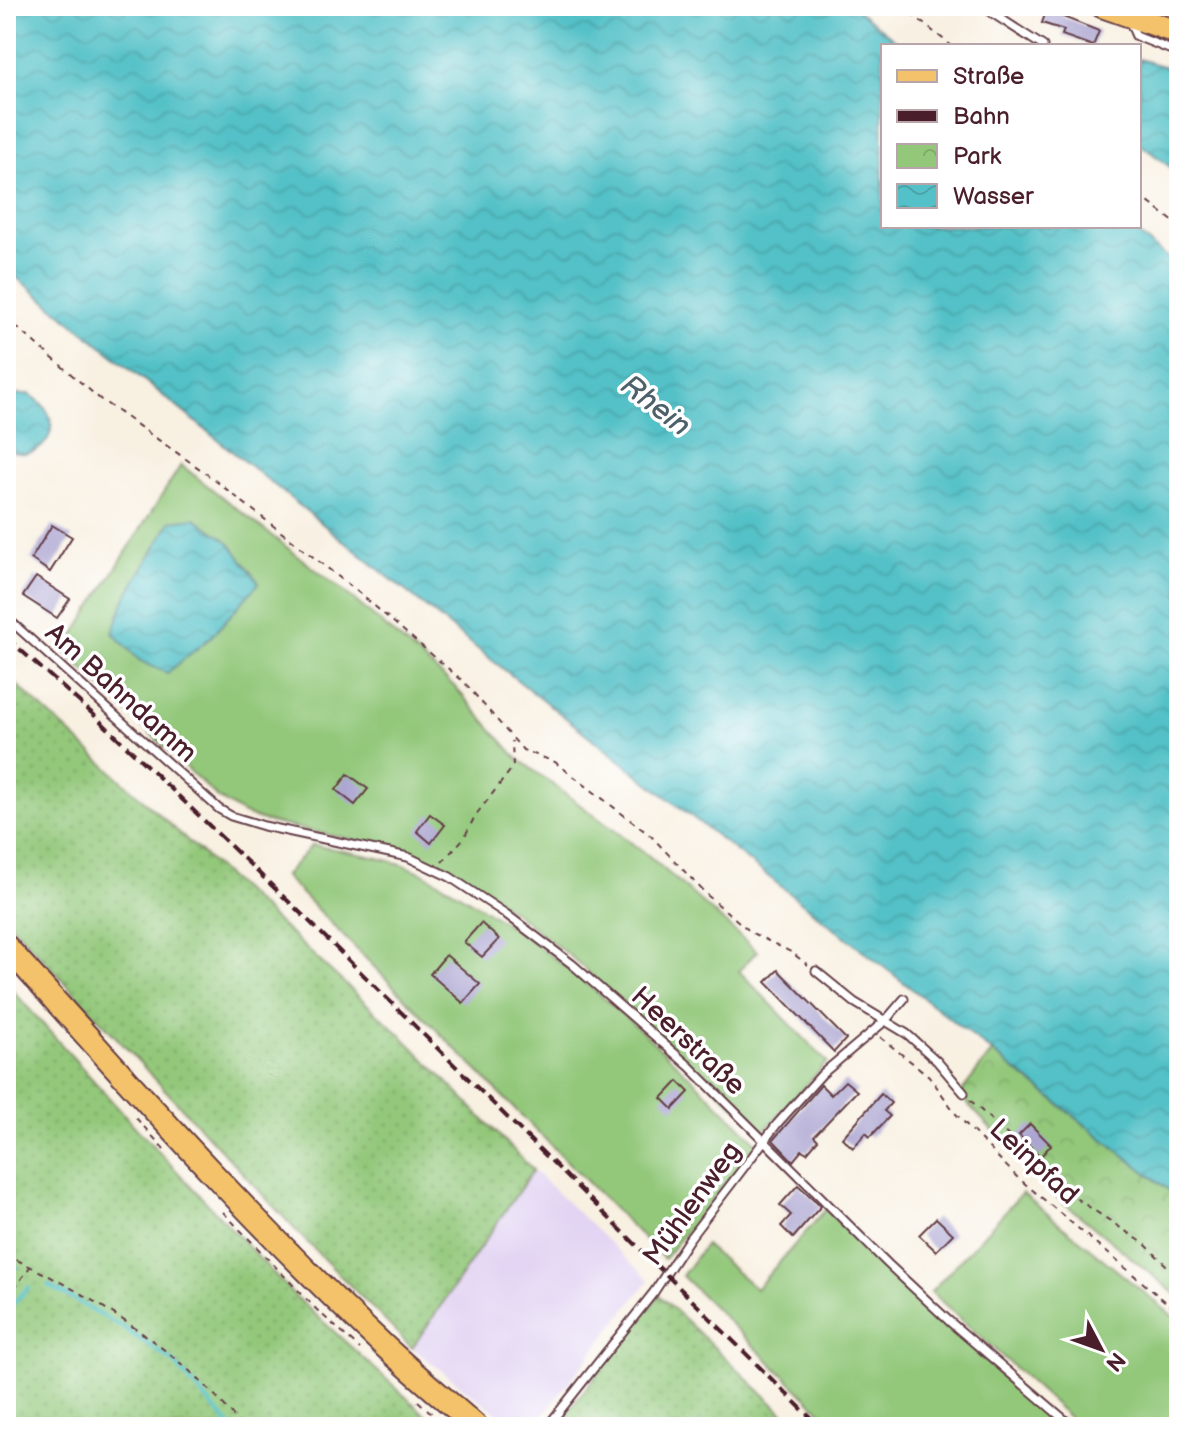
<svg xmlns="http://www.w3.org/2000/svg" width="1185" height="1433" font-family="'Balsamiq Sans',sans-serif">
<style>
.built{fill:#e2d4f3}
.grass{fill:url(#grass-dots);stroke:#6e7452;stroke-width:2}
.park{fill:url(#park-crowns);stroke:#6e7452;stroke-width:2}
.garden{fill:#93c87a;stroke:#6e7452;stroke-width:2}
.water{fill:url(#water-waves);stroke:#4e7079;stroke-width:2}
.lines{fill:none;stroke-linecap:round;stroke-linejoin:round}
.stream{stroke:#53c1c7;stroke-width:4}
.building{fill:#aca5d1}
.lane-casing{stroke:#643e46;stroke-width:11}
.primary-casing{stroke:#643e46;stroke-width:26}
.path{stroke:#643e46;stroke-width:2;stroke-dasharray:6 6;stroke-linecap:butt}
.lane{stroke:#fff;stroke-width:7}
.primary{stroke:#f3c26a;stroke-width:22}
.rail{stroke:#4a1f2b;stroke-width:4;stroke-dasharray:12 6;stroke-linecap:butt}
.labels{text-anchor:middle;stroke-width:7;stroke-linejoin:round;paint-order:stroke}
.street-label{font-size:28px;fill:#4a1f2b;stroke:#fff}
.water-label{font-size:30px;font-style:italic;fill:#4e6069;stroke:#fff}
</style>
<defs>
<pattern id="grass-dots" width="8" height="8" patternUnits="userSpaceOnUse" patternTransform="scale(2)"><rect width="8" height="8" fill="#93c87a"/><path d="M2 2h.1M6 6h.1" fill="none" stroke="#80ab6a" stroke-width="1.8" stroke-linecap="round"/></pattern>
<pattern id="park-crowns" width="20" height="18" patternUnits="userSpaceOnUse" patternTransform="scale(2)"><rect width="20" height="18" fill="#93c87a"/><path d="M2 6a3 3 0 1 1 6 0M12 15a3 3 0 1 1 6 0" fill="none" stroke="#80ab6a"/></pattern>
<pattern id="water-waves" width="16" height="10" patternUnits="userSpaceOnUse" patternTransform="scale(2)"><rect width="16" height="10" fill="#53c1c7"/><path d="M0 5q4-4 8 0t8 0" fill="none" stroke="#4aa5ab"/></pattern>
</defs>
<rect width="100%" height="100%" fill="#fff"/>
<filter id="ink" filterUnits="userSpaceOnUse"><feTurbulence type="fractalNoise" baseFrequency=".0125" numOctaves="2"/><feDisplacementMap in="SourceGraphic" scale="16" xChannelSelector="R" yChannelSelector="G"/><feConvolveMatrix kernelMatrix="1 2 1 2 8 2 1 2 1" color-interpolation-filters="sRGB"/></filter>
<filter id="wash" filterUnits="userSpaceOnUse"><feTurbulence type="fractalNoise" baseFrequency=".006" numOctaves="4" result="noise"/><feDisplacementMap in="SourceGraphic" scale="32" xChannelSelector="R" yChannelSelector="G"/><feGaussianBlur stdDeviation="1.8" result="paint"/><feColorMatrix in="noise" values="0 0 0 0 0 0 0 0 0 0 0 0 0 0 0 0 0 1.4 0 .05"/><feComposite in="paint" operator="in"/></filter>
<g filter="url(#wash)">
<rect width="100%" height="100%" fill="#f8f0e1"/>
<!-- built -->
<polygon class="built" points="533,1170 649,1280 534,1427 515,1427 412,1348"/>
<!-- grass -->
<g class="grass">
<polygon points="6,675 401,1035 533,1170 412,1348 304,1239 6,919"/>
<polygon points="6,983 137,1129 296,1297 439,1427 6,1427"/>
<polygon points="659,1295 798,1427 556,1427"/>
</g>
<!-- park -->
<polygon class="park" points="992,1052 1179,1198 1179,1297 1057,1197 959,1095"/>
<!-- garden -->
<g class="garden">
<polygon points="181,465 352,598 455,687 517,758 649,856 757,951 739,971 827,1062 763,1132 576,961 509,908 452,871 408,851 263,821 242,813 218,798 64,651"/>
<path d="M312,845C341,851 373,855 401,864C425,872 449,888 471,901C578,966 670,1055 758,1144L664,1259L284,876Z"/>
<polygon points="1022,1193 1179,1321 1179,1427 1080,1427 931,1292"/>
<path d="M826,1209C901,1286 980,1358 1062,1427H837L682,1276L705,1245L756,1289Z"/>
</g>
<!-- water -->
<g class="water">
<polygon points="6,6 852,6 903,46 883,46 883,226 1128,226 1179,267 1179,1198 479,650 6,269"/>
<polygon points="1139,59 1179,71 1179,174 1139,143"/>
<path d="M28,394C72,416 47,468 6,449V399L12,395Z"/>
<polygon points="195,518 229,542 259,583 211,637 167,673 140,661 113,633 125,599 171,521"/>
</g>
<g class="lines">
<!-- stream -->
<g class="stream">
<polyline points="6,1262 17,1267"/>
<polyline points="48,1285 124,1328 172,1361 231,1427"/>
<polyline points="6,1311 29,1287"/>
</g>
</g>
<g id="blocks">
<!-- building -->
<g class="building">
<polygon points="1048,6 1066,9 1063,17 1099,31 1093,46 1062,35 1064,30 1042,23"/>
<polygon points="52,525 72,537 50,572 31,559"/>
<polygon points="36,577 70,599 57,618 23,596"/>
<polygon points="348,774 368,789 355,805 336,790"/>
<polygon points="430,814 445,825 431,843 417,831"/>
<polygon points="481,923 499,939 482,957 464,942"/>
<polygon points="446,955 480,984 463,1003 430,974"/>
<polygon points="778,970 846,1039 834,1052 766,982"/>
<polygon points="678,1081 689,1092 673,1109 662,1098"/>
<polygon points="845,1081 857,1091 814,1136 818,1140 807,1153 802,1150 793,1161 773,1140 821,1085 831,1095"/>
<polygon points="881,1094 891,1103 884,1111 890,1116 870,1137 866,1133 853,1148 842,1138"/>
<polygon points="1030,1124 1051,1145 1040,1157 1019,1135"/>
<polygon points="798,1185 821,1206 793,1238 781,1226 791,1215 780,1205"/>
<polygon points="936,1218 953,1234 936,1251 919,1235"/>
</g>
</g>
</g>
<g filter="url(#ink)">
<use href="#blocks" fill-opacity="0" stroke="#643e46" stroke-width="2"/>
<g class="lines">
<defs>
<g id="lane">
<polyline points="995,6 992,13 1043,46"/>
<polyline points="1129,20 1136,36 1179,53"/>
<polyline points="6,617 219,809 231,816 264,826 408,857 450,877 506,914 572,964 689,1066 888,1264 949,1321 1073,1427"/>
<polyline points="816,971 854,1002 907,1034 937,1061 964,1093"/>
<polyline points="547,1427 654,1292 689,1239 777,1124 822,1074 886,1020 904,999"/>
</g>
<g id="primary">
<polyline points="1102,6 1179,33"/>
<path d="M6,946C125,1078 247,1217 377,1339C409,1370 444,1398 477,1427"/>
</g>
</defs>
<!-- lane casing -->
<use href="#lane" class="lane-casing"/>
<!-- primary casing -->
<use href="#primary" class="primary-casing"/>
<!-- path -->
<g class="path">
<polyline points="901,6 952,46"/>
<polyline points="1070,6 1084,11"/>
<polyline points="1161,6 1179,12"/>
<polyline points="1139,195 1179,226"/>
<polyline points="6,318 100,399 203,471 358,592 464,682 523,750 555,762 651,836 707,895 752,933 791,952 808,965"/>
<polyline points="442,862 464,838 475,816 513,767 512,741"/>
<polyline points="880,1037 929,1076 956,1114 1017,1177 1179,1313"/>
<polyline points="970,1100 1074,1197 1145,1244 1179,1278"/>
<polyline points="136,1118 164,1149"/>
<polyline points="223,1212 317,1310 360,1349"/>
<path d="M6,1255C88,1292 188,1355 242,1427"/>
<polyline points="6,1299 30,1267"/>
<polyline points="418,1401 447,1427"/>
</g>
<!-- lane -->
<use href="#lane" class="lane"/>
<!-- primary -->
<use href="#primary" class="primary"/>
<!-- rail -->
<polyline class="rail" points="6,637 94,715 313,925 820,1427"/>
</g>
</g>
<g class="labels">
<!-- street labels -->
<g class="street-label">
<text transform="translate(122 692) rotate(42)" y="10">Am Bahndamm</text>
<text transform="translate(689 1040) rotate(43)" y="10">Heerstraße</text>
<text transform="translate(1035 1161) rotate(43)" y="10">Leinpfad</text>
<text transform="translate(691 1203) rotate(-54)" y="10">Mühlenweg</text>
</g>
<!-- water labels -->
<g class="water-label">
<text transform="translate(656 405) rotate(38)" y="10">Rhein</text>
</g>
</g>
<!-- margin -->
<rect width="1185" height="1433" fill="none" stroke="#fff" stroke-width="32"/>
<!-- legend -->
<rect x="881" y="44" width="260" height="184" fill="#ffffff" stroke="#b7a5aa" stroke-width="2"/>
<rect x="897" y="70" width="40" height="12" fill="#f3c26a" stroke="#b7a5aa" stroke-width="2"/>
<text x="953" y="84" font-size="24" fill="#4a1f2b">Straße</text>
<rect x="897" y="110" width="40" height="12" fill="#4a1f2b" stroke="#b7a5aa" stroke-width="2"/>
<text x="953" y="124" font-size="24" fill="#4a1f2b">Bahn</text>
<rect x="897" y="144" width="40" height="24" fill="url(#park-crowns)" stroke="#b7a5aa" stroke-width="2"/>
<text x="953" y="164" font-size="24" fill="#4a1f2b">Park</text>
<rect x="897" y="184" width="40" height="24" fill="url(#water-waves)" stroke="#b7a5aa" stroke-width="2"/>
<text x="953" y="204" font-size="24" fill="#4a1f2b">Wasser</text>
<!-- north arrow -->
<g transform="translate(1101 1349) rotate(131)" stroke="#ffffff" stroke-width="6" paint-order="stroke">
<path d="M0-6L14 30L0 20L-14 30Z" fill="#4a1f2b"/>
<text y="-12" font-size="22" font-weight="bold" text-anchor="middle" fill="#4a1f2b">N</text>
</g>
</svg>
